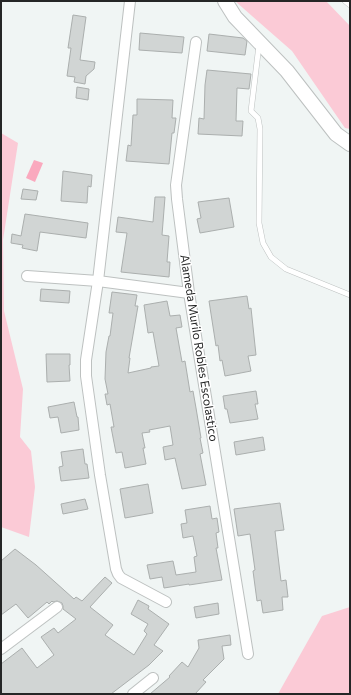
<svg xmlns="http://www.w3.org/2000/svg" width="351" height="695" font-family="Commissioner,sans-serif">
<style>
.green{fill:#fbcad6}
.water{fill:#faa9be}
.building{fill:#d1d5d4;stroke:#abafae}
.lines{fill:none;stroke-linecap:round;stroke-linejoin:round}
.lane-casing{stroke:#bdc1c0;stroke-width:6}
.street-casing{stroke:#bdc1c0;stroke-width:12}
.secondary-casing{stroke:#bdc1c0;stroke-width:16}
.lane{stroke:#fff;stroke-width:5}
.street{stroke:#fff;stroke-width:10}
.secondary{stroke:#fff;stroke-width:14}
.labels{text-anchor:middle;stroke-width:3;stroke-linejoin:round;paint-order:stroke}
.street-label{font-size:12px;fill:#252626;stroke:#fff}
</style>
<rect width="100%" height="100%" fill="#f0f5f4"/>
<!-- green -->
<g class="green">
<polygon points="235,1 326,1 350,26 350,129 345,128 292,51"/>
<polygon points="1,133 18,143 3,240 4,311 23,389 20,437 31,451 35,487 29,537 1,527"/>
<polygon points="350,607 350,694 278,694 322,616"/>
</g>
<!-- water -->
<polygon class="water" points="34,160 43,163 35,182 26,178"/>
<!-- building -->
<g class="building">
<polygon points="73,15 86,17 80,60 95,62 94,69 86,76 85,84 74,82 75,77 67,76 71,48 68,48"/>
<polygon points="140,33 184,37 182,53 139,50"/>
<polygon points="209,34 243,38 247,41 245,55 207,51"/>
<polygon points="207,70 251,74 249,89 237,88 236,121 243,121 242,136 198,134 199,118 204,119 205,85"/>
<polygon points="77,87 89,89 88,100 76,98"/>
<polygon points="137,99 173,100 172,118 176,118 174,133 172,133 169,164 126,161 128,145 131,146 133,115 137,115"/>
<polygon points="63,171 92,175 91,187 88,186 87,203 61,201"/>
<polygon points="23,189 38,191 36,200 21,199"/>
<polygon points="155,197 165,197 162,235 169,236 167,262 170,262 169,277 121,272 127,233 116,232 118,217 153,222"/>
<polygon points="229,198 234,227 200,233 197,219 201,218 198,202"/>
<polygon points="25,214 88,223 86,238 40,232 37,251 22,248 23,245 11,243 12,234 21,236"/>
<polygon points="41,289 70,291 69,303 40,301"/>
<polygon points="112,292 137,295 135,306 138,306 129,358 130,358 128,373 151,368 151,367 159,366 153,332 148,333 144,305 167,301 170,316 180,315 182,327 176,328 182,362 185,361 190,392 193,391 196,408 201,438 200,438 203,453 200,454 206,485 182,489 175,458 165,460 163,447 173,445 170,426 149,430 150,432 142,433 145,448 143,448 146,464 125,468 122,452 116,453 111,427 114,427 110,404 107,405 105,394 108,394 105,379 106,352 109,336 110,336 113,313 109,313"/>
<polygon points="247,296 249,309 251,308 256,355 248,356 251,371 225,376 222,360 220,361 218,345 216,346 209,301"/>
<polygon points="46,354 70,354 70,365 69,365 70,381 47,382"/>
<polygon points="256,391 258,404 255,404 258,419 230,423 227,409 225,409 223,396"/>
<polygon points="74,402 77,417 78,417 79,430 61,433 58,417 50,418 48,407"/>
<polygon points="263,437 265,450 236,455 234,442"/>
<polygon points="83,449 85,464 87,464 89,478 61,481 59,467 63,466 61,452"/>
<polygon points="148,484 153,513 125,518 120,489"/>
<polygon points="85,499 88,509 63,514 61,504"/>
<polygon points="280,503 284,530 275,531 281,581 286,580 288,597 282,597 283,610 263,613 261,600 257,601 253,571 255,570 250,534 238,536 234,509"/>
<polygon points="210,506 212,519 217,518 219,532 216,533 218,548 216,548 222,580 189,585 189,584 164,588 162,577 150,579 147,565 173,561 176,575 196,572 194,557 197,556 193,536 183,538 181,524 187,523 185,510"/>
<polygon points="15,549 36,565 74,599 76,597 82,601 105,577 112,583 90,607 113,625 105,635 134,655 147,634 144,631 148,624 131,614 138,600 149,606 148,609 169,624 154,645 163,651 149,665 111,694 1,694 1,664 22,648 37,668 54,655 41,637 54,628 58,633 76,619 63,609 63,606 62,603 57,601 53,602 52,601 49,604 47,602 28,618 16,604 1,615 1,561"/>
<polygon points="218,603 219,614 196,618 194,607"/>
<polygon points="230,635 231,645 222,646 224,659 203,680 206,682 195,694 150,694 170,677 169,676 182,662 188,667 199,648 198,640"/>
</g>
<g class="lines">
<defs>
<g id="lane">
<polyline points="345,1 350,5"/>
<polyline points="259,45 251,111 258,118 260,129 259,223 263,243 271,257 286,269 350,295"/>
</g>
<g id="street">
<polyline points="130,1 98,281 86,360 86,376 100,475 116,569 118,574 121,578 166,602"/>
<polyline points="196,42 176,185 177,199 189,293 248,654"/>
<polyline points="27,276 98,281 189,293"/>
<polyline points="1,649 57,607"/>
<polyline points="133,694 153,678"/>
</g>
<polyline id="secondary" points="225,1 235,17 287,71 336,134 350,144"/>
</defs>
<!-- lane casing -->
<use href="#lane" class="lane-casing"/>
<!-- street casing -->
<use href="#street" class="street-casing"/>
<!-- secondary casing -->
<use href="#secondary" class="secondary-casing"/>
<!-- lane -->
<use href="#lane" class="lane"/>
<!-- street -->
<use href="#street" class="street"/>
<!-- secondary -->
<use href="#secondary" class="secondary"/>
</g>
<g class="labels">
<!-- street labels -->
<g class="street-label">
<text transform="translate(199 348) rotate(81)" y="4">Alameda Murilo Robles Escolastico</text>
</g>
</g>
<!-- border -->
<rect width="351" height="695" fill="none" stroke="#252626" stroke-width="4"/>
</svg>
